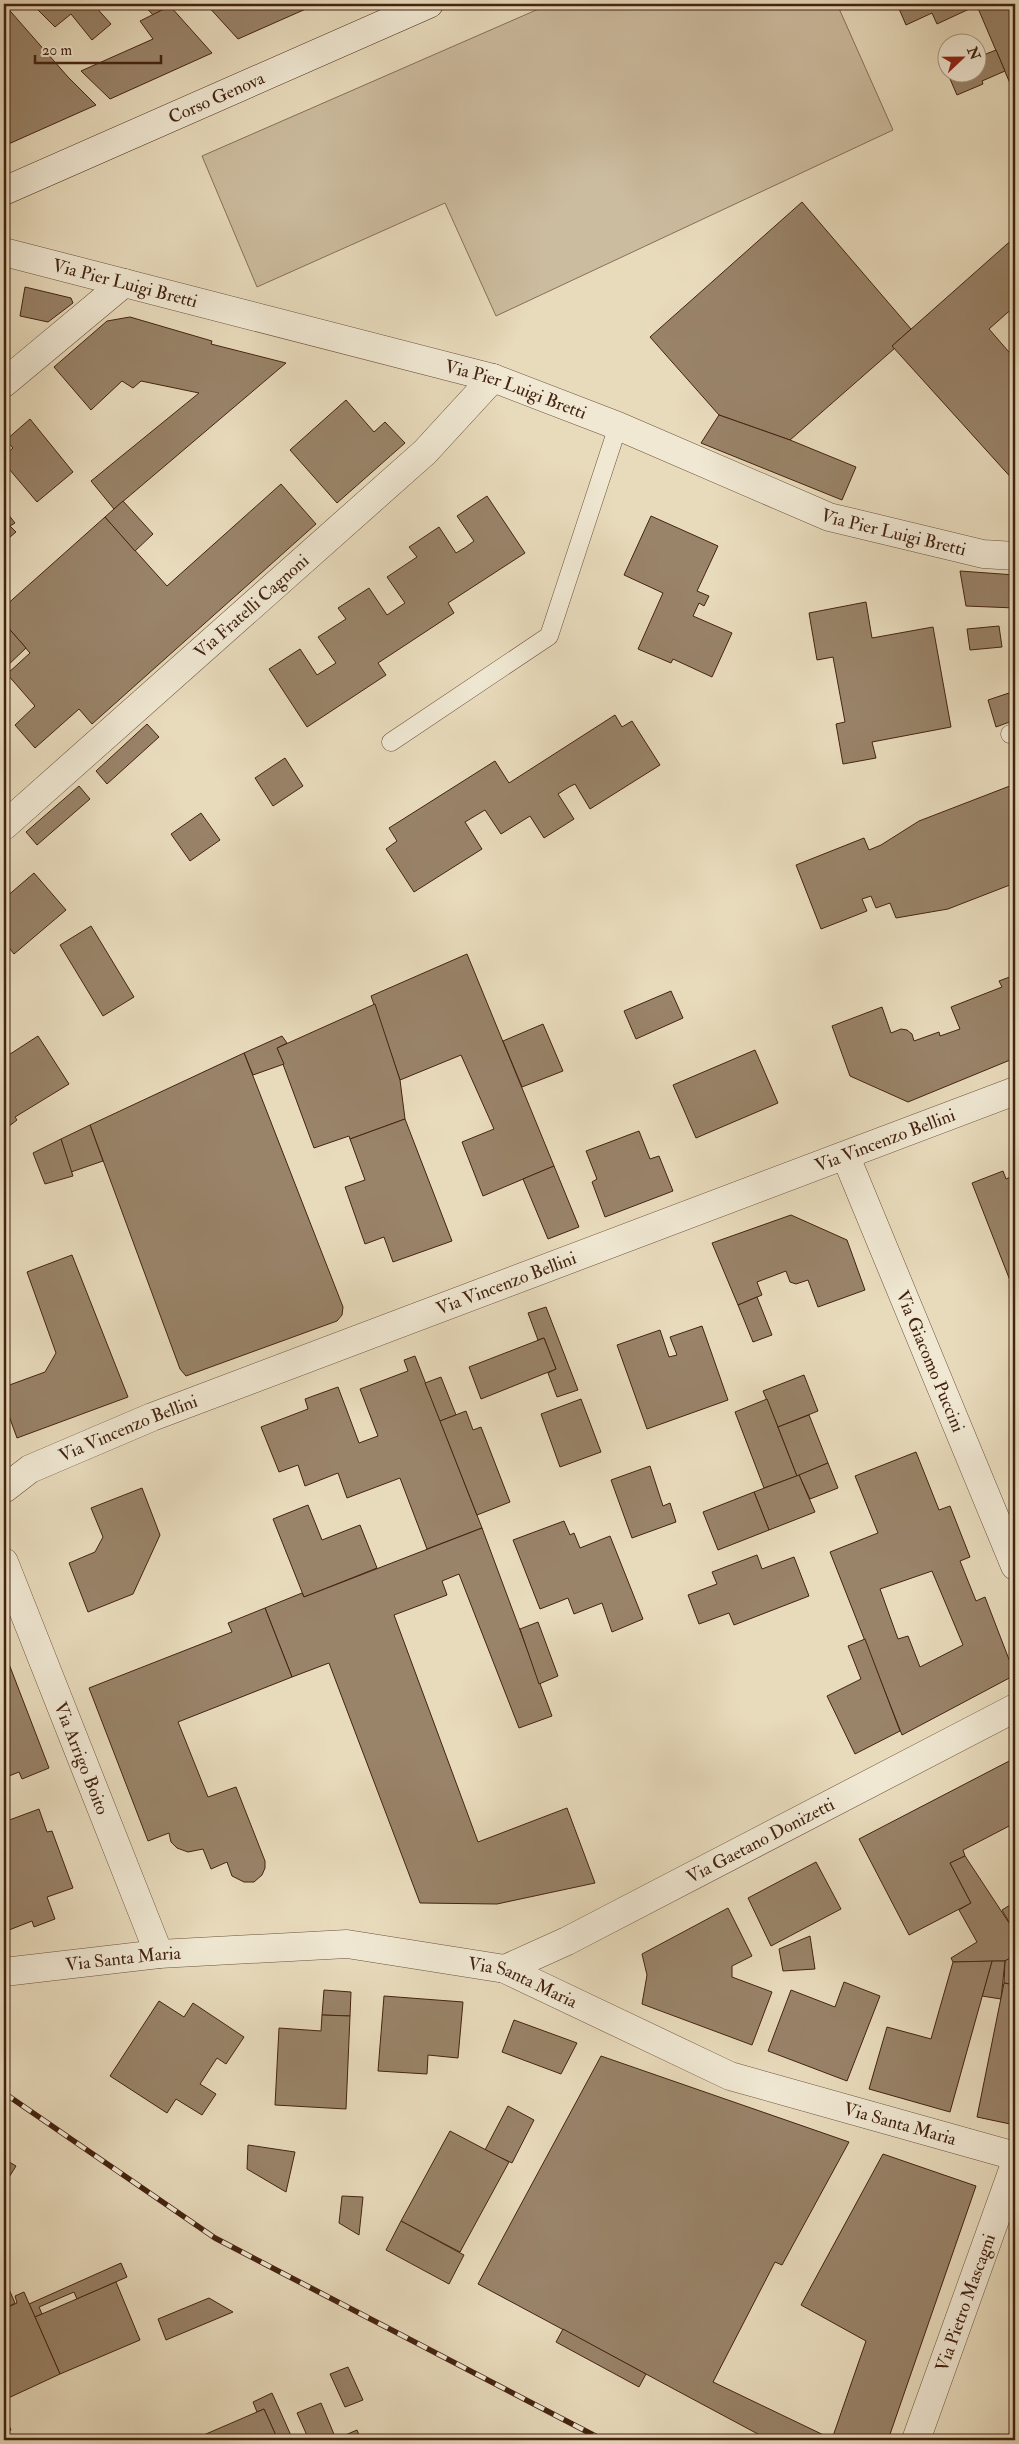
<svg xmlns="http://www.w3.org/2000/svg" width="1019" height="2444" font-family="'IM FELL Double Pica',serif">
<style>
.green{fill:#ccbc9f;stroke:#887058}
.building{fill:#998369;stroke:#442310;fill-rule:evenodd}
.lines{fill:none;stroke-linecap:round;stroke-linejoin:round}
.lane-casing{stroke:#6d513b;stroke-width:19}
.street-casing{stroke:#6d513b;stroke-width:29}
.secondary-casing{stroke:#442310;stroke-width:29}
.lane{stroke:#f0e8d3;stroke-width:18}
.street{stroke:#f0e8d3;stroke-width:28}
.secondary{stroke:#f0e8d3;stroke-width:28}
.rail-casing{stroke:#442310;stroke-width:5.5}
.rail{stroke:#f0e8d3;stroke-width:4;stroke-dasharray:11;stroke-linecap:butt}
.labels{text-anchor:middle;stroke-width:4;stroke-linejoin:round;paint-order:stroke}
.street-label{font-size:18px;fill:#442310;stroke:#f0e8d3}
</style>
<rect width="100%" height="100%" fill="#e8dbbc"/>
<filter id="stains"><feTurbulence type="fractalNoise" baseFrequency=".004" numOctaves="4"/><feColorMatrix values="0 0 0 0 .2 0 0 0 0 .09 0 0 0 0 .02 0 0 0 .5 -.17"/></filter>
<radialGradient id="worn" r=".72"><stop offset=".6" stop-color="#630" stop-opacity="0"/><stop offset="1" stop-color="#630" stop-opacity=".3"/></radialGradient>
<!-- green -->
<polygon class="green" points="550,4 837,4 893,130 496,316 445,203 257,287 202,156"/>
<!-- building -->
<g class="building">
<polygon points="4,4 68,77 96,105 4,146"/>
<polygon points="42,4 93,4 111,24 92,40 71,14 55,27 37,9"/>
<polygon points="143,4 169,4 170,6 153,15"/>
<polygon points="206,4 317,4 238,39"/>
<polygon points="897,4 980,4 937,24 932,13 906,25"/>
<polygon points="980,4 1015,4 1015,95 977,6"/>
<polygon points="170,6 212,53 110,99 81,71 153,39 140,21"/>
<polygon points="996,50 1005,71 982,81 983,84 957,95 947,72 976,72 976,58"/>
<polygon points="802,202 911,329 892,346 895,348 790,440 719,415 650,337"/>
<polygon points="1015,237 1015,306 989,329 1015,359 1015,482 892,346"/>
<polygon points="25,287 71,298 73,303 48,322 20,316"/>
<polygon points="130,317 212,341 211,344 286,363 114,509 91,481 199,393 141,381 133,388 122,381 91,410 54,367 107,321"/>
<polygon points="346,400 374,432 385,422 405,443 337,503 290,450"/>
<polygon points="719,415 790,440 856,467 842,500 701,443"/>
<polygon points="30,419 73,472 37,502 4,463 4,456 13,448 6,440"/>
<polygon points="281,484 316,524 92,724 79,709 35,748 15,725 35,706 7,674 30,653 4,623 4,607 105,517 167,586"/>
<polygon points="487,496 525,553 448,603 454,613 378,663 386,675 307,727 269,669 300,649 317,675 336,663 318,637 346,619 338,608 369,588 387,615 405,603 387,577 417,557 409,547 439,527 456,553 466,547 474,541 457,516"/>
<polygon points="123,501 153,534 135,551 105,517"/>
<polygon points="4,509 15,523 10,526 16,532 4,542"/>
<polygon points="651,516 718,546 697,591 709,596 704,606 699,603 693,616 732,633 712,677 673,659 671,663 638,649 663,593 624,575"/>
<polygon points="960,571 1015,575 1015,608 966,606"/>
<polygon points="866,602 872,638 933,627 951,727 872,742 876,758 843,764 836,724 845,722 833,657 817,660 809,613"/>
<polygon points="4,623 26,648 4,669"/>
<polygon points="999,626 1002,647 970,650 967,629"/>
<polygon points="1015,691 1015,720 996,727 988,700"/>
<polygon points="615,715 622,727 632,721 660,765 590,809 575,784 569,787 558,794 574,819 544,838 530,816 501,834 485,810 465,822 482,849 414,892 386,849 397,841 389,828 495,761 509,783"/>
<polygon points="147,724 159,737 107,784 96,771"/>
<polygon points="285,758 303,786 273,806 255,778"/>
<polygon points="1015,784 1015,883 948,909 896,918 890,903 876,908 871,896 862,899 867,911 821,929 796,865 864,838 869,850 881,845 919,821"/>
<polygon points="79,786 90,799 37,845 26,832"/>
<polygon points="201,813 220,840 190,861 171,834"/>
<polygon points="34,873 66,910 14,954 4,941 4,896 5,898"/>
<polygon points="91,926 134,997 103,1016 60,945"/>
<polygon points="467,954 554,1166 483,1196 462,1142 494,1129 461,1055 400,1080 371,996"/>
<polygon points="1015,975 1015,1058 908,1102 850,1076 832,1026 882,1007 891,1033 901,1029 907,1030 912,1034 914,1041 939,1032 940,1036 960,1029 951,1007 1002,987 999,981"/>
<polygon points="671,991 683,1018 636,1039 624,1011"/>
<polygon points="375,1004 400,1080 405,1119 350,1139 349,1136 314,1148 277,1048"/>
<polygon points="543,1024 563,1071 522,1087 503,1041"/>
<polygon points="38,1036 69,1084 15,1117 17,1120 4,1130 4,1058"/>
<polygon points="282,1036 287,1043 277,1048 284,1064 253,1075 244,1053"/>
<polygon points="755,1050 778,1103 696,1138 673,1085"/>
<polygon points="244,1053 343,1307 342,1315 337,1321 186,1376 180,1369 90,1125"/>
<polygon points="405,1119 452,1241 393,1262 384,1237 365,1244 345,1187 365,1180 350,1139"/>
<polygon points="90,1125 103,1161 71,1172 61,1139"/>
<polygon points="4,1131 9,1137 4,1141"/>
<polygon points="639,1131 650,1159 659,1156 673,1191 605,1217 592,1182 597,1179 586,1151"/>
<polygon points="61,1139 73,1176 45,1184 33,1153"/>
<polygon points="554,1166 579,1227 548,1239 523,1179"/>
<polygon points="1003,1171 1006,1179 1015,1175 1015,1281 1011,1283 972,1183"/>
<polygon points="791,1215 847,1240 865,1290 818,1307 808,1280 796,1284 790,1282 786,1271 757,1282 762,1295 738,1305 712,1243"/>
<polygon points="72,1255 128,1397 17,1438 4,1402 4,1387 45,1372 56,1353 27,1272"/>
<polygon points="757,1297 772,1335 753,1342 738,1305"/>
<polygon points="546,1307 578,1390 557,1397 548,1373 556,1369 544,1338 538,1340 528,1313"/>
<polygon points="702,1326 728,1400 647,1429 617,1345 660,1330 669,1357 677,1355 670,1337"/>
<polygon points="544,1338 556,1369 481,1399 469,1367"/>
<polygon points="415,1356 482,1528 427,1549 400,1478 347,1498 338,1473 305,1486 298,1465 279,1472 261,1427 308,1409 305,1399 338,1387 359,1443 378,1436 360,1389 408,1371 404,1360"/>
<polygon points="804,1375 818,1411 778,1427 763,1391"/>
<polygon points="441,1377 456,1415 440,1421 425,1383"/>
<polygon points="581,1399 601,1452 560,1467 541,1414"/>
<polygon points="767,1399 797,1476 764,1488 735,1412"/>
<polygon points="466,1411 473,1430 481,1427 510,1502 477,1515 440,1421"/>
<polygon points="809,1415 828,1463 797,1476 778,1427"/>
<path d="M916,1452L939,1510L950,1506L970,1557L960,1561L976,1601L985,1597L1015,1675L902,1735L830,1552L878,1533L855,1476ZM932,1571L963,1645L920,1667L908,1636L898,1639L880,1589Z"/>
<polygon points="828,1463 838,1488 810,1499 799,1475"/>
<polygon points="650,1466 663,1506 670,1503 676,1522 632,1538 611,1480"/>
<polygon points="799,1475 815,1512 769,1530 754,1492"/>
<polygon points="142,1488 160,1535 133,1594 88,1612 69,1563 95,1552 103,1537 91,1508"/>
<polygon points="754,1492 769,1530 718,1550 703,1512"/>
<polygon points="308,1505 322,1540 360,1525 377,1568 304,1597 273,1519"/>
<polygon points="564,1521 570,1535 574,1533 580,1548 610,1536 643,1619 612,1632 602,1603 574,1614 568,1598 540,1609 513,1540"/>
<polygon points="482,1528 552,1716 519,1728 459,1574 442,1581 447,1595 394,1615 478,1842 567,1808 595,1883 497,1904 420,1903 329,1663 292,1677 265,1608 302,1593 304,1597"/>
<polygon points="757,1555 762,1569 794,1557 809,1596 734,1625 729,1613 699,1624 688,1595 717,1584 712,1572"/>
<polygon points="265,1608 292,1677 178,1722 208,1797 236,1787 265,1861 265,1868 262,1875 254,1882 244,1882 232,1876 227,1862 211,1869 203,1849 188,1852 177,1848 171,1842 169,1833 148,1841 89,1688 232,1632 228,1623"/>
<polygon points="538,1622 558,1676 539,1684 520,1629"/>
<polygon points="865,1639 900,1731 855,1754 827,1696 861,1679 848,1646"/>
<polygon points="4,1651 49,1768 22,1779 19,1772 4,1778"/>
<polygon points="1015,1758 1015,1823 963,1850 965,1856 950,1863 971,1903 909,1935 859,1839"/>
<polygon points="39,1809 47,1832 52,1831 73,1888 47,1897 55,1919 34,1927 32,1921 4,1932 4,1822"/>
<polygon points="965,1856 1015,1932 1015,1955 1005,1961 953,1962 951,1958 977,1942 959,1910 971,1903 950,1863"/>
<polygon points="816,1862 841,1909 771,1946 748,1898"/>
<polygon points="1015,1902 1015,1932 1002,1910"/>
<polygon points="728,1908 752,1956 732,1966 732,1977 772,1992 752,2045 642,2004 647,1975 642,1954"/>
<polygon points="810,1936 815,1969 783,1971 779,1949"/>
<polygon points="1015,1955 1015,1985 1004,1983 1005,1961"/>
<polygon points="992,1961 1005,1961 1001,1999 982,1996"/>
<polygon points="992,1961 950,2112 869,2089 887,2027 931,2039 953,1962"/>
<polygon points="844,1982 880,1996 847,2081 768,2051 791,1990 835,2007"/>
<polygon points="1004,1983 1015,1985 1015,2125 977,2117"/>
<polygon points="324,1990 351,1992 350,2016 322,2015"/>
<polygon points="384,1996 463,2002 458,2058 428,2055 427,2074 378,2071"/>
<polygon points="159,2001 184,2017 193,2003 244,2037 226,2064 217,2058 200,2084 216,2094 202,2115 176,2099 167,2113 110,2076"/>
<polygon points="322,2015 350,2016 346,2109 275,2105 279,2028 321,2031"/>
<polygon points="514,2020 577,2043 561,2074 502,2052"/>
<polygon points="601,2056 849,2142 782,2265 775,2262 713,2382 832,2439 866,2341 801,2305 883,2154 976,2186 888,2440 769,2440 478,2284"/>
<polygon points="508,2106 534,2120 512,2163 485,2150"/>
<polygon points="450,2131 509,2162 460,2252 401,2221"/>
<polygon points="248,2145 295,2152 286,2192 247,2169"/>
<polygon points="4,2159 16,2166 6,2182 4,2181"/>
<polygon points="342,2196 363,2197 359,2235 339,2223"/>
<polygon points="401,2221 464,2255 449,2284 386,2250"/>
<polygon points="121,2263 127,2277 77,2299 74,2292 39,2307 42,2314 35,2317 29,2304"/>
<polygon points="4,2278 15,2303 4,2309"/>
<polygon points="116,2282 140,2340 60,2374 35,2317"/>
<polygon points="24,2292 60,2374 4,2400 4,2309 17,2303 15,2296"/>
<polygon points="209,2298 233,2312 166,2340 158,2319"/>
<polygon points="563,2329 646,2374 639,2387 556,2342"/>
<polygon points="348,2367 363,2400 345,2407 330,2374"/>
<polygon points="272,2393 293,2440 278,2440 264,2409 257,2412 253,2402"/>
<polygon points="321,2403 336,2439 357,2430 361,2440 309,2440 297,2413"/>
<polygon points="264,2409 278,2440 192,2440 257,2412"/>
<polygon points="4,2415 11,2430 4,2433"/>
<polygon points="1015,2417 1015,2440 1007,2440"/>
</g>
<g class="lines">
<defs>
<g id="lane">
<polyline points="1010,734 1015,733"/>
<polyline points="391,742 549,636 618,426"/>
</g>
<g id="street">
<path id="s1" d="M4,252L493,378L618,426L829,517L983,554L1015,556"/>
<polyline points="4,383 124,283"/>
<path id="s2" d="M4,826L425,452L493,378"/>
<path id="s3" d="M846,1157L1015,1566"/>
<path id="s4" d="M4,1489L30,1469L152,1417L1015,1091"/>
<path id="s5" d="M4,1562L159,1954"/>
<path id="s6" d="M505,1969L567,1941L1015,1708"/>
<path id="s7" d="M4,1972L159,1954L347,1944L505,1969L730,2076L1015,2156"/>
<path id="s8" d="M916,2440L1015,2164"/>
</g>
<g id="secondary">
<path id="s9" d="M4,191L429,4"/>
</g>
</defs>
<!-- lane casing -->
<use href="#lane" class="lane-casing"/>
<!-- street casing -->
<use href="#street" class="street-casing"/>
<!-- secondary casing -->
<use href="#secondary" class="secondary-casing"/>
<!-- lane -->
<use href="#lane" class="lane"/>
<!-- street -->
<use href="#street" class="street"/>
<!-- secondary -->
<use href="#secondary" class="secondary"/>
<defs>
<polyline id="rail" points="4,2093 215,2238 603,2440"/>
</defs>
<!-- rail casing -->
<use href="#rail" class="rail-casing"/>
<!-- rail -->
<use href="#rail" class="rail"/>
</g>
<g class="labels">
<!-- street labels -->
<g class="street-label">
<text dy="6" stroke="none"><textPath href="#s9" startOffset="232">Corso Genova</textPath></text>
<text dy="6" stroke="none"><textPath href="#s1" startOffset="125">Via Pier Luigi Bretti</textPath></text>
<text dy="6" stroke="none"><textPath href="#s1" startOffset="530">Via Pier Luigi Bretti</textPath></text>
<text dy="6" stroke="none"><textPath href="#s1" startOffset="935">Via Pier Luigi Bretti</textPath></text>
<text dy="6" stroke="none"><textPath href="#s2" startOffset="331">Via Fratelli Cagnoni</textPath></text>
<text dy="6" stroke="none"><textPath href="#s4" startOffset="949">Via Vincenzo Bellini</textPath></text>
<text dy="6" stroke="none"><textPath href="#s4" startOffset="544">Via Vincenzo Bellini</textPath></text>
<text dy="6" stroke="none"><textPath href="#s3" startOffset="221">Via Giacomo Puccini</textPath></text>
<text dy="6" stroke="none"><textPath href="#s4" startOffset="139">Via Vincenzo Bellini</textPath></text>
<text dy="6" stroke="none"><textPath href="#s5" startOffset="211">Via Arrigo Boito</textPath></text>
<text dy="6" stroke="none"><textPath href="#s6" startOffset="286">Via Gaetano Donizetti</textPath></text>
<text dy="6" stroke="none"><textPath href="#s7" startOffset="120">Via Santa Maria</textPath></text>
<text dy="6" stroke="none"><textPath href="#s7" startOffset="525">Via Santa Maria</textPath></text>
<text dy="6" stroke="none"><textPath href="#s7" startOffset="930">Via Santa Maria</textPath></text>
<text dy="6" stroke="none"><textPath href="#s8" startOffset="146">Via Pietro Mascagni</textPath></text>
</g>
</g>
<!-- margin -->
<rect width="1019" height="2444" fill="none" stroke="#e8dbbc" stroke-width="20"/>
<rect x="5" y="5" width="1009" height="2434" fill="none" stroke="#442310" stroke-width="2.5"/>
<rect x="10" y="10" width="999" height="2424" fill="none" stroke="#442310"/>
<!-- north arrow -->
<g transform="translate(962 58) rotate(68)"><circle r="24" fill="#f0e8d3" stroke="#ab9985"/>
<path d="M0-4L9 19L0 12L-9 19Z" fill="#8f2418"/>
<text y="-8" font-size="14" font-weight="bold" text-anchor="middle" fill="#442310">N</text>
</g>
<!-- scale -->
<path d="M35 55v8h126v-8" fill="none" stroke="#442310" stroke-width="2.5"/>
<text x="42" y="55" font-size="15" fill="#442310" stroke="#f0e8d3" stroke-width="4" paint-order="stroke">20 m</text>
<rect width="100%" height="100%" filter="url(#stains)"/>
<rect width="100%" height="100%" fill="url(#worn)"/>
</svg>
